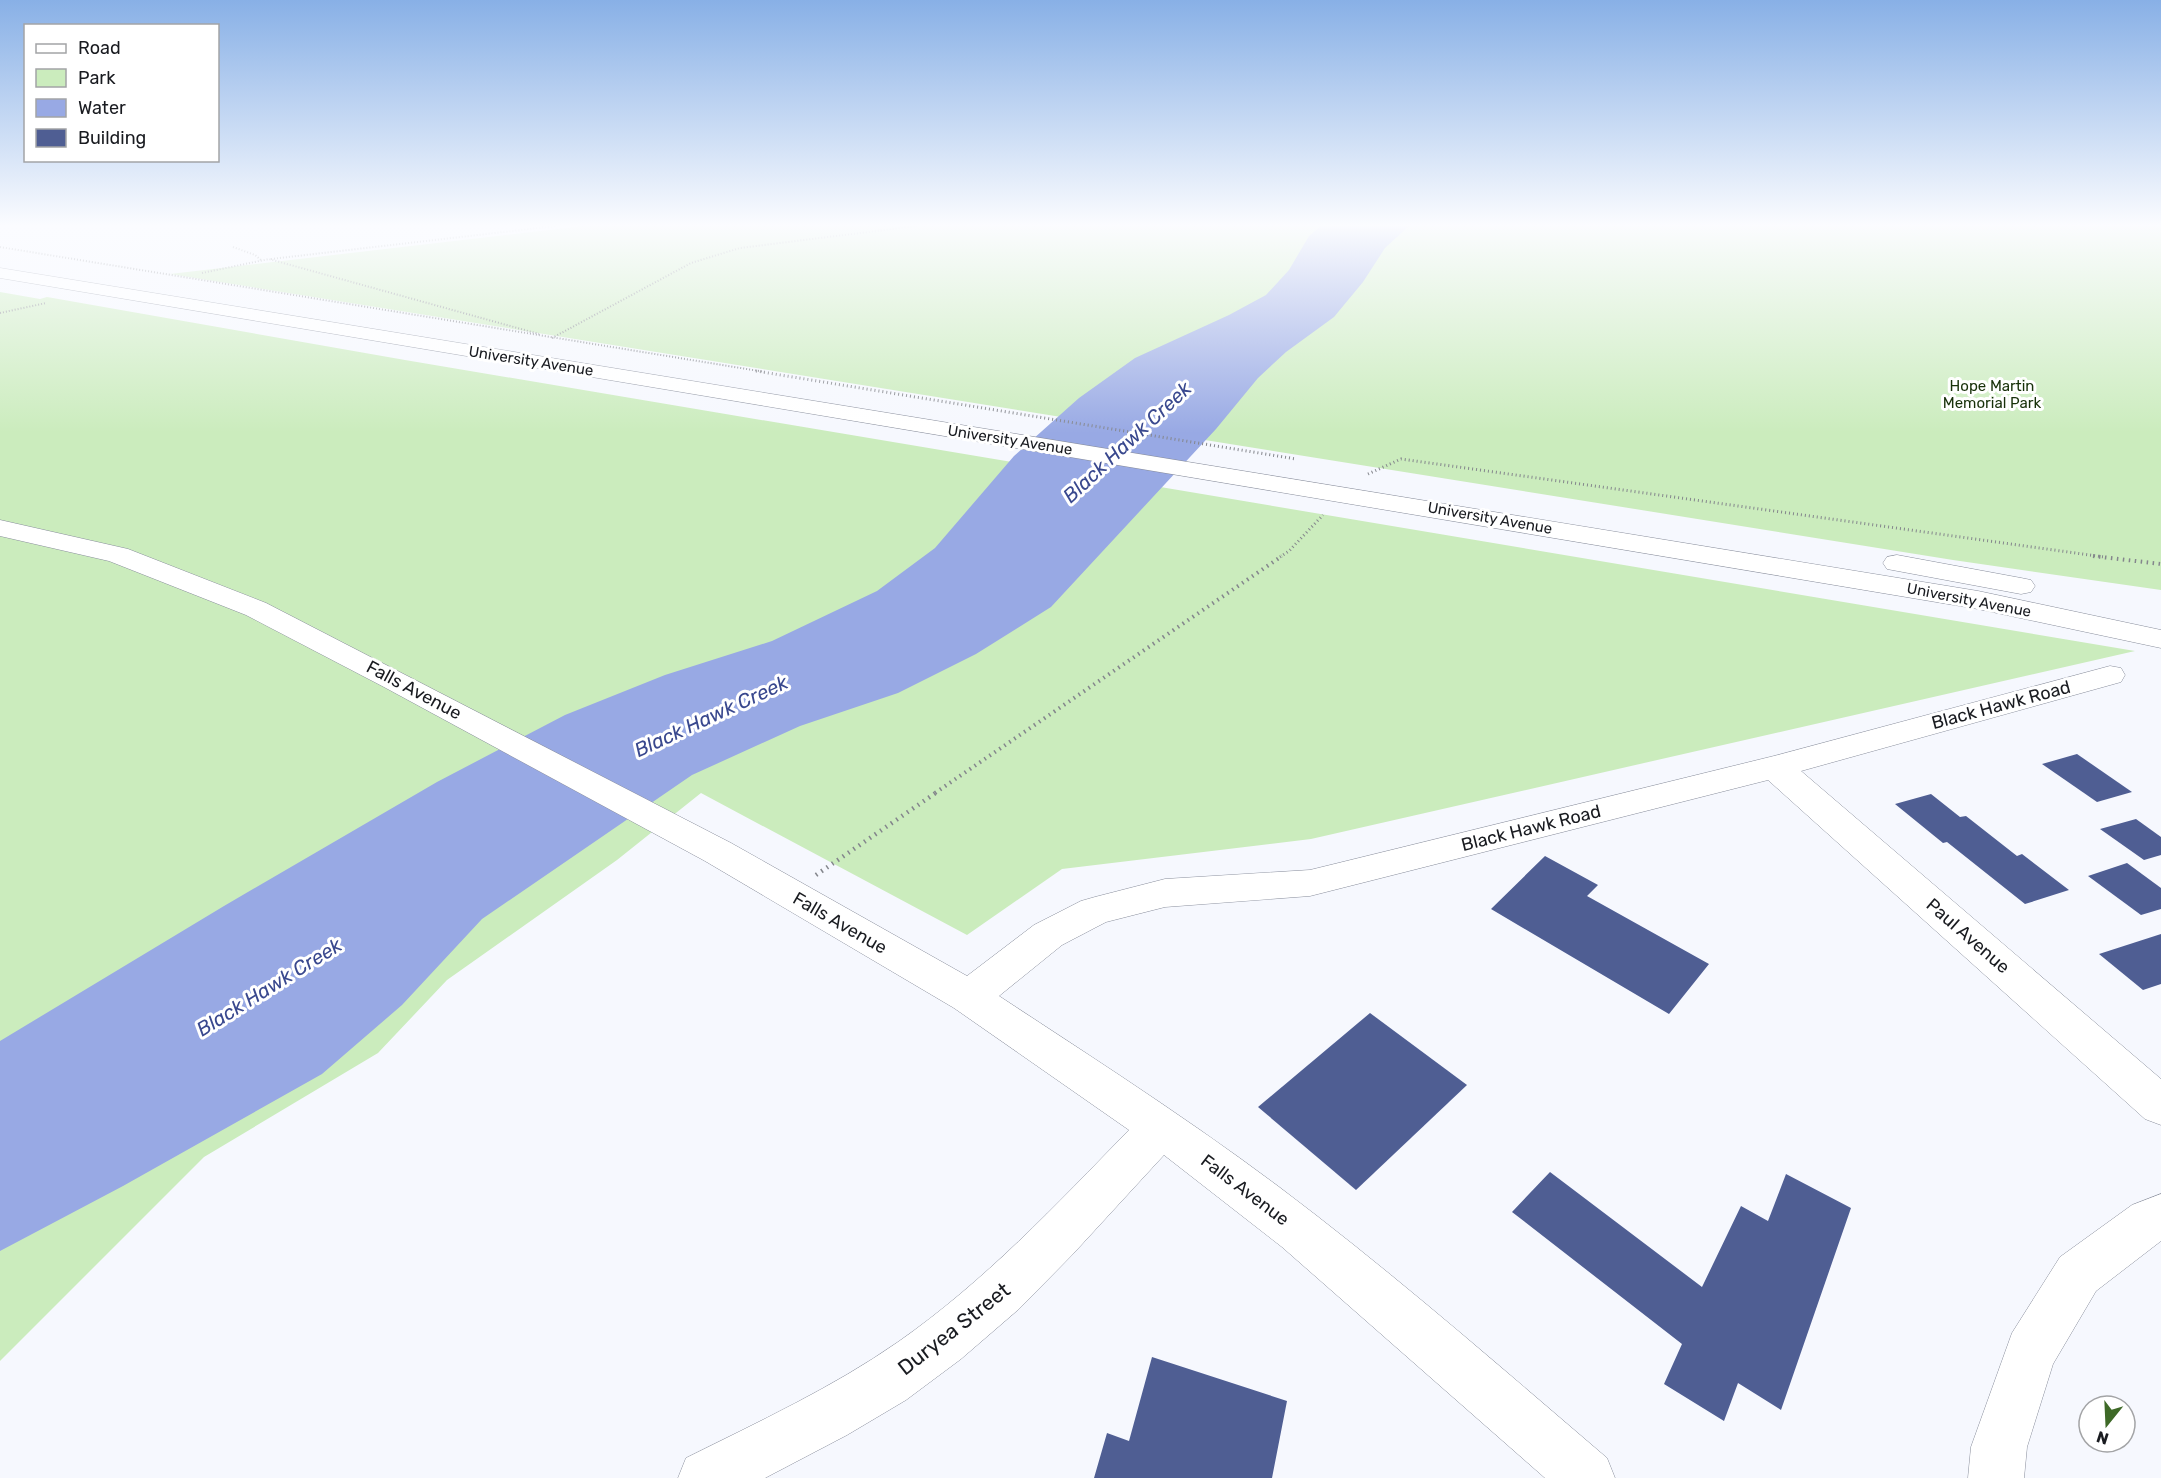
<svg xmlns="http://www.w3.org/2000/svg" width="2161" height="1478" font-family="Rubik,sans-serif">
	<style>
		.green { fill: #cbecbd }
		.water { fill: #98a9e4 }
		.building { fill: #4f5e93 }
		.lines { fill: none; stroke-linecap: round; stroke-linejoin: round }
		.minor-casing { stroke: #898e9c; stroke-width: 1 }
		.major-casing { stroke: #898e9c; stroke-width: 1 }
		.path-far3 { stroke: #84868c; stroke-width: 2; stroke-dasharray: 1 2; stroke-linecap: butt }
		.path-far2 { stroke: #84868c; stroke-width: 3; stroke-dasharray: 1 3; stroke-linecap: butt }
		.path-far1 { stroke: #84868c; stroke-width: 4; stroke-dasharray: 1.5 4.5; stroke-linecap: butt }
		.path { stroke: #84868c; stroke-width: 4.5; stroke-dasharray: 1.5 5; stroke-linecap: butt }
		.minor { fill: #fff; fill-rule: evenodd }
		.major { fill: #fff; fill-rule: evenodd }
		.labels { text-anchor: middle; stroke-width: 6; stroke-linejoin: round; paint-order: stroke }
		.far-street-label { font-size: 15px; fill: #191b20; stroke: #fff }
		.far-park-label { font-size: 15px; fill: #18310a; stroke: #fff }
		.street-label { font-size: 18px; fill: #191b20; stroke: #fff }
		.water-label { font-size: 20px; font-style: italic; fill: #39488e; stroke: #fff }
		.near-street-label { font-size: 21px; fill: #191b20; stroke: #fff }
	</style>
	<rect width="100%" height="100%" fill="#f6f8fe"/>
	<g class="green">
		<path d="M583,226H2161V590L1953,560L170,274Z"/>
		<path d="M0,292L40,299L47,297L405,360L2135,651L1311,839L1062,869L967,935L701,793L617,860L447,980L378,1053L204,1157L0,1361Z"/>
	</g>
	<path class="water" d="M1321,226H1409L1385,248L1363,282L1334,317L1286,352L1258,378L1216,429L1051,607L976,654L898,693L800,726L692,775L482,919L402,1005L322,1074L123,1186L0,1251V1041L224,906L437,782L565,715L665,675L772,641L877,591L935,548L1014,456L1079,398L1135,358L1229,315L1266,295L1289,270L1309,236Z"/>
	<g class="building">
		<path d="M2077,754L2132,792L2097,802L2042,764Z"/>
		<path d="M1931,794L1960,817L1966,816L2017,856L2022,854L2069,890L2025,904L1947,842L1943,843L1895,804Z"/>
		<path d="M2136,819L2161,837V855L2144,860L2100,829Z"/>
		<path d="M1545,856L1598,885L1587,896L1709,964L1669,1014L1491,909Z"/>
		<path d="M2127,863L2161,888V909L2141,915L2088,876Z"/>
		<path d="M2161,934V984L2143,990L2099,954Z"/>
		<path d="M1370,1013L1467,1085L1356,1190L1258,1107Z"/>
		<path d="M1550,1172L1702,1287L1741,1206L1768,1221L1786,1174L1851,1208L1781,1410L1738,1383L1724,1421L1664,1384L1682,1344L1512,1212Z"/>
		<path d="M1152,1357L1287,1401L1272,1478H1094L1107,1433L1129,1441Z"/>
	</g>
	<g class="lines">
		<defs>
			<g id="minor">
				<path d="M0,520L128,549L266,603L731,843L967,976L1034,925L1081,901L1095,897L1165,879L1310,870L1774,756L2110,666L2121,668L2125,675L2121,682L1801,771L2161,1079V1125L2145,1119L1768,780L1310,896L1165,907L1106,922L1062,945L999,996C1107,1067 1215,1136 1317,1216C1416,1293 1511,1376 1607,1458L1615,1478H1545L1282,1247L1164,1155L1073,1254L1019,1309L961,1359L906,1400L847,1435L765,1478H678L686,1458C758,1422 832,1388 898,1342C984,1282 1056,1205 1129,1130L954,1008L705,861L384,687L246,615L109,561L0,536Z"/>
				<path d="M2161,1194V1241L2096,1291L2053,1364L2027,1447L2024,1478H1968L1971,1447L2012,1333L2060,1257L2132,1205Z"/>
			</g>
			<g id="major">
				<path d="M0,268L1978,591L2161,630V648L1978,609L0,278Z"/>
				<path d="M1897,555L2021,578L2031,580L2035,586L2031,592L2021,594L1887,569L1883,563L1887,557Z"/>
			</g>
		</defs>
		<use href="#minor" class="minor-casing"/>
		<use href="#major" class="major-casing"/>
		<g class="path-far3">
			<path d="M0,247L765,372"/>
			<path d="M233,247L255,255L261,260"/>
			<path d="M271,259L555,226"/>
			<path d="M202,273L269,259L539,334"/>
			<path d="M0,313L46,303"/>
			<path d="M552,338L691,263L740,248L916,226"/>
		</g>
		<g class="path-far2">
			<path d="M756,371L1296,459"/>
			<path d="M1368,474L1401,459L2104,557"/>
			<path d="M1280,557L1289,551L1323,515"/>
		</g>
		<g class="path-far1">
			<path d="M2093,556L2161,564"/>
			<path d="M935,793L1282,556"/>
		</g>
		<path class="path" d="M816,875L937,792"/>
		<use href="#minor" class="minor"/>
		<use href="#major" class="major"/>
	</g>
	<linearGradient id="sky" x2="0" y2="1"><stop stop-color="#88b0e6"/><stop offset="0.52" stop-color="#fbfcff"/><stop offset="1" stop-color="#fbfcff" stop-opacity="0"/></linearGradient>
	<rect width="2161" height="433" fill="url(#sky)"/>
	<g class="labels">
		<g class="far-street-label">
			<text transform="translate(531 361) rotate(9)" y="5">University Avenue</text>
			<text transform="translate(1010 440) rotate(9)" y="5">University Avenue</text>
			<text transform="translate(1490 518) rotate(10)" y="5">University Avenue</text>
			<text transform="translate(1969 600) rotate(11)" y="5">University Avenue</text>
		</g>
		<g class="far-park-label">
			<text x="1992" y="391">Hope Martin<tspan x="1992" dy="17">Memorial Park</tspan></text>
		</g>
		<g class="street-label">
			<text transform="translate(414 690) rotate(28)" y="6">Falls Avenue</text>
			<text transform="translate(2001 705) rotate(-15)" y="6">Black Hawk Road</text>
			<text transform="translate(1531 828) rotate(-14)" y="6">Black Hawk Road</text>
			<text transform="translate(840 923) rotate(30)" y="6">Falls Avenue</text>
			<text transform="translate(1968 936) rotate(41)" y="6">Paul Avenue</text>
			<text transform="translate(1245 1190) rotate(37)" y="6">Falls Avenue</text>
		</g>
		<g class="water-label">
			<text transform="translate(1127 442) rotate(-43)" y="7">Black Hawk Creek</text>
			<text transform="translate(711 716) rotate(-25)" y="7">Black Hawk Creek</text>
			<text transform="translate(269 987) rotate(-32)" y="7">Black Hawk Creek</text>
		</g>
		<g class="near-street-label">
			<text transform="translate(954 1329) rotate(-38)" y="7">Duryea Street</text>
		</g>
	</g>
	<rect x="24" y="24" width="195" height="138" fill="#ffffff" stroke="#a3a4a6" stroke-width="1.5"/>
	<rect x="36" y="44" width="30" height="9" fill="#ffffff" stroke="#a3a4a6" stroke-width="1.5"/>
	<text x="78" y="54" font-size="18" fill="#191b20">Road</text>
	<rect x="36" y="69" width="30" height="18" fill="#cbecbd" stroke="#a3a4a6" stroke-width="1.5"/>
	<text x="78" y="84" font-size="18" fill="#191b20">Park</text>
	<rect x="36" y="99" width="30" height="18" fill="#98a9e4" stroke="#a3a4a6" stroke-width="1.5"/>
	<text x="78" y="114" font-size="18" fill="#191b20">Water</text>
	<rect x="36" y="129" width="30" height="18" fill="#4f5e93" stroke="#a3a4a6" stroke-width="1.5"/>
	<text x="78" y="144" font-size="18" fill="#191b20">Building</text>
	<g transform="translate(2107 1424) rotate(198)"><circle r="28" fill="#ffffff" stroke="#a3a4a6" stroke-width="1.5"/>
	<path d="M0-4.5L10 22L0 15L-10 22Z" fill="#3e6927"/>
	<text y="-9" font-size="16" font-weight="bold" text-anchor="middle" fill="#191b20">N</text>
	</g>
</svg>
